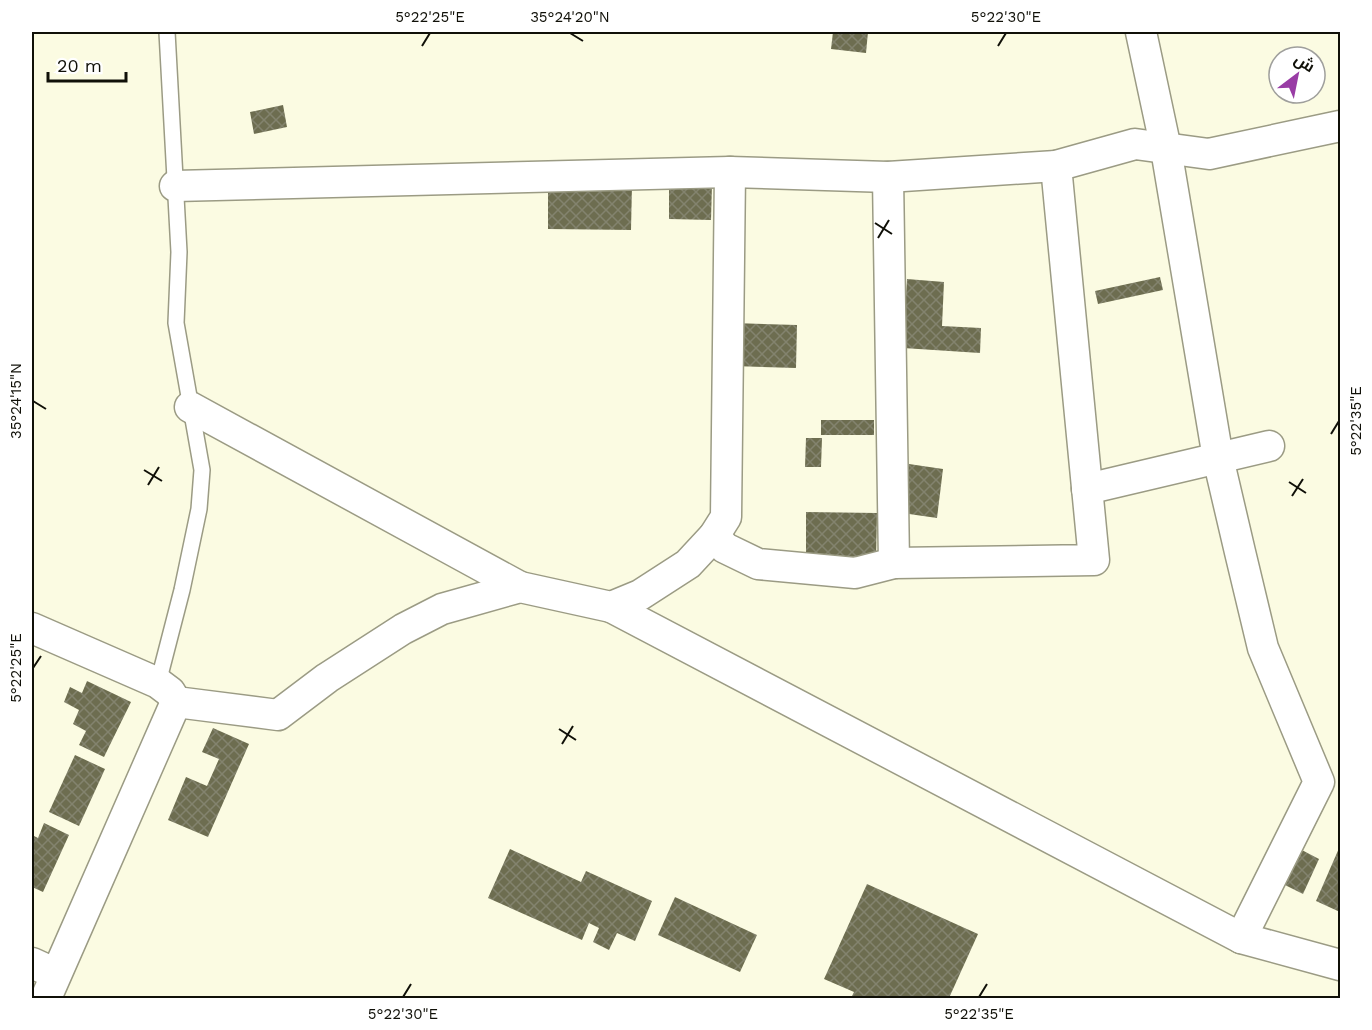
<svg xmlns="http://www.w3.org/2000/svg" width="1372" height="1030" font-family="'Work Sans',Cairo,sans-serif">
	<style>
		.building { fill: url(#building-cross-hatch) }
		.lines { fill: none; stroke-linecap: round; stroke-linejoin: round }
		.lane-casing { stroke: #9b9b84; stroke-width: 18 }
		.street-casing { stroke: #9b9b84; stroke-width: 33 }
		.lane { stroke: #fff; stroke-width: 15 }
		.street { stroke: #fff; stroke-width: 30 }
		.ticks { fill: none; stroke: #101008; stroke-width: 2 }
		.neatline { fill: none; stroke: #101008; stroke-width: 2 }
		.ticks-label { font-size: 15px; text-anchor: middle; fill: #101008 }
	</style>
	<defs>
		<pattern id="building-cross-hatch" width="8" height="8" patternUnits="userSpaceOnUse" patternTransform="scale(1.5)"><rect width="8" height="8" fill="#6d6d50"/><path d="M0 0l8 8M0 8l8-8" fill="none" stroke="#83836e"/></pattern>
	</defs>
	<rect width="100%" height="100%" fill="#fbfbe2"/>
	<g class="building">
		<path d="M833,32H868L866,53L831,49Z"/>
		<path d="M283,105L287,127L254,134L250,112Z"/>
		<path d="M669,183L712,184L711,220L669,219Z"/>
		<path d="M548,184L632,185L631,230L548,229Z"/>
		<path d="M1160,277L1163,290L1098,304L1095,291Z"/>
		<path d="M907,279L944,282L942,326L981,328L980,353L903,348Z"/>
		<path d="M733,323L797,325L796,368L732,366Z"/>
		<rect x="821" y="420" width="53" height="15"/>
		<path d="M806,438H822L821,467H805Z"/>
		<path d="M909,464L943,469L937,518L902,513Z"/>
		<path d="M806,512L877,513L876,559L806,558Z"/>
		<path d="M87,681L131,702L104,757L79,745L86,731L73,724L79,710L64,702L70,687L82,693Z"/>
		<path d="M213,728L249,744L208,837L168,820L186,777L207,786L219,759L202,752Z"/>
		<path d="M75,755L105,769L79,826L49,812Z"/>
		<path d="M44,823L69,835L43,892L32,887V835L38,838Z"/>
		<path d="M1340,846V912L1316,901Z"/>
		<path d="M1298,848L1319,859L1303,894L1281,883Z"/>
		<path d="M510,849L581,882L586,871L652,901L635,941L617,933L609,950L593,942L599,928L589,923L582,940L488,898Z"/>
		<path d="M867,884L978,934L949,998H851L854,992L824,979Z"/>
		<path d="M675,897L757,935L740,972L658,935Z"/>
	</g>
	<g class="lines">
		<defs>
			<path id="lane" d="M158,683L182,590L199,509L202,470L176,323L179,252L167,32"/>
			<g id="street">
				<path d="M1141,32L1166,149L1218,458L1240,552L1263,648L1319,782L1241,938"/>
				<path d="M888,177L894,563"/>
				<path d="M175,186L730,172L888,177L1056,166L1135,144L1209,154L1340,126"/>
				<path d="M190,407L520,587"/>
				<path d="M1087,489L1269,446"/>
				<path d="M714,536L725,548L758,564L855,573L894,563L1094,560L1056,166"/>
				<path d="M611,607L1241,938L1340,965"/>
				<path d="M32,628L158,683L170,692L176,702L46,998"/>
				<path d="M176,702L278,715L327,678L403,629L442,609L520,587L611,607L640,595L688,564L714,536L726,517L730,172"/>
				<path d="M32,963L56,974"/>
			</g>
		</defs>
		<use href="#lane" class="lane-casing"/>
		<use href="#street" class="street-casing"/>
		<use href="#lane" class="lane"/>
		<use href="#street" class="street"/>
	</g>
	<path class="ticks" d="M570,33L583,41M422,46L430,33M998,46L1006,33M875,223L892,234M878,238L889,220M33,401L46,409M1331,434L1339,421M144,470L162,481M1289,482L1306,493M148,485L159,467M1292,496L1303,479M33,668L41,656M559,729L576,740M562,744L573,726M403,997L411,984M979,997L987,984"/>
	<rect width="1372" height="1030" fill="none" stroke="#ffffff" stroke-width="66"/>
	<g transform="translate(1297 75) rotate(32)"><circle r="28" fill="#ffffff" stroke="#9f9f9c" stroke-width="1.5"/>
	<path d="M0-4.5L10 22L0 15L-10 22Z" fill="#993ca5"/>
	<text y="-9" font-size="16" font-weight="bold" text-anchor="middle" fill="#101008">ش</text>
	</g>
	<path d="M48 72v9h78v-9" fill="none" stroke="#101008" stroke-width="3"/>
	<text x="57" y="72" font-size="18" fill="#101008" stroke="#ffffff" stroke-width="4.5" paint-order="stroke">20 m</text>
	<rect x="33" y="33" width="1306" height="964" class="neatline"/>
	<g class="ticks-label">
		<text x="430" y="22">5°22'25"E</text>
		<text x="570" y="22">35°24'20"N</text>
		<text x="1006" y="22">5°22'30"E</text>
		<text transform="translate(16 401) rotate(-90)" y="5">35°24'15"N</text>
		<text transform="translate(1356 421) rotate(-90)" y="5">5°22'35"E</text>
		<text transform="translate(16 668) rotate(-90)" y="5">5°22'25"E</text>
		<text x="403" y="1019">5°22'30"E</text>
		<text x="979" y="1019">5°22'35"E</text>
	</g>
</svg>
